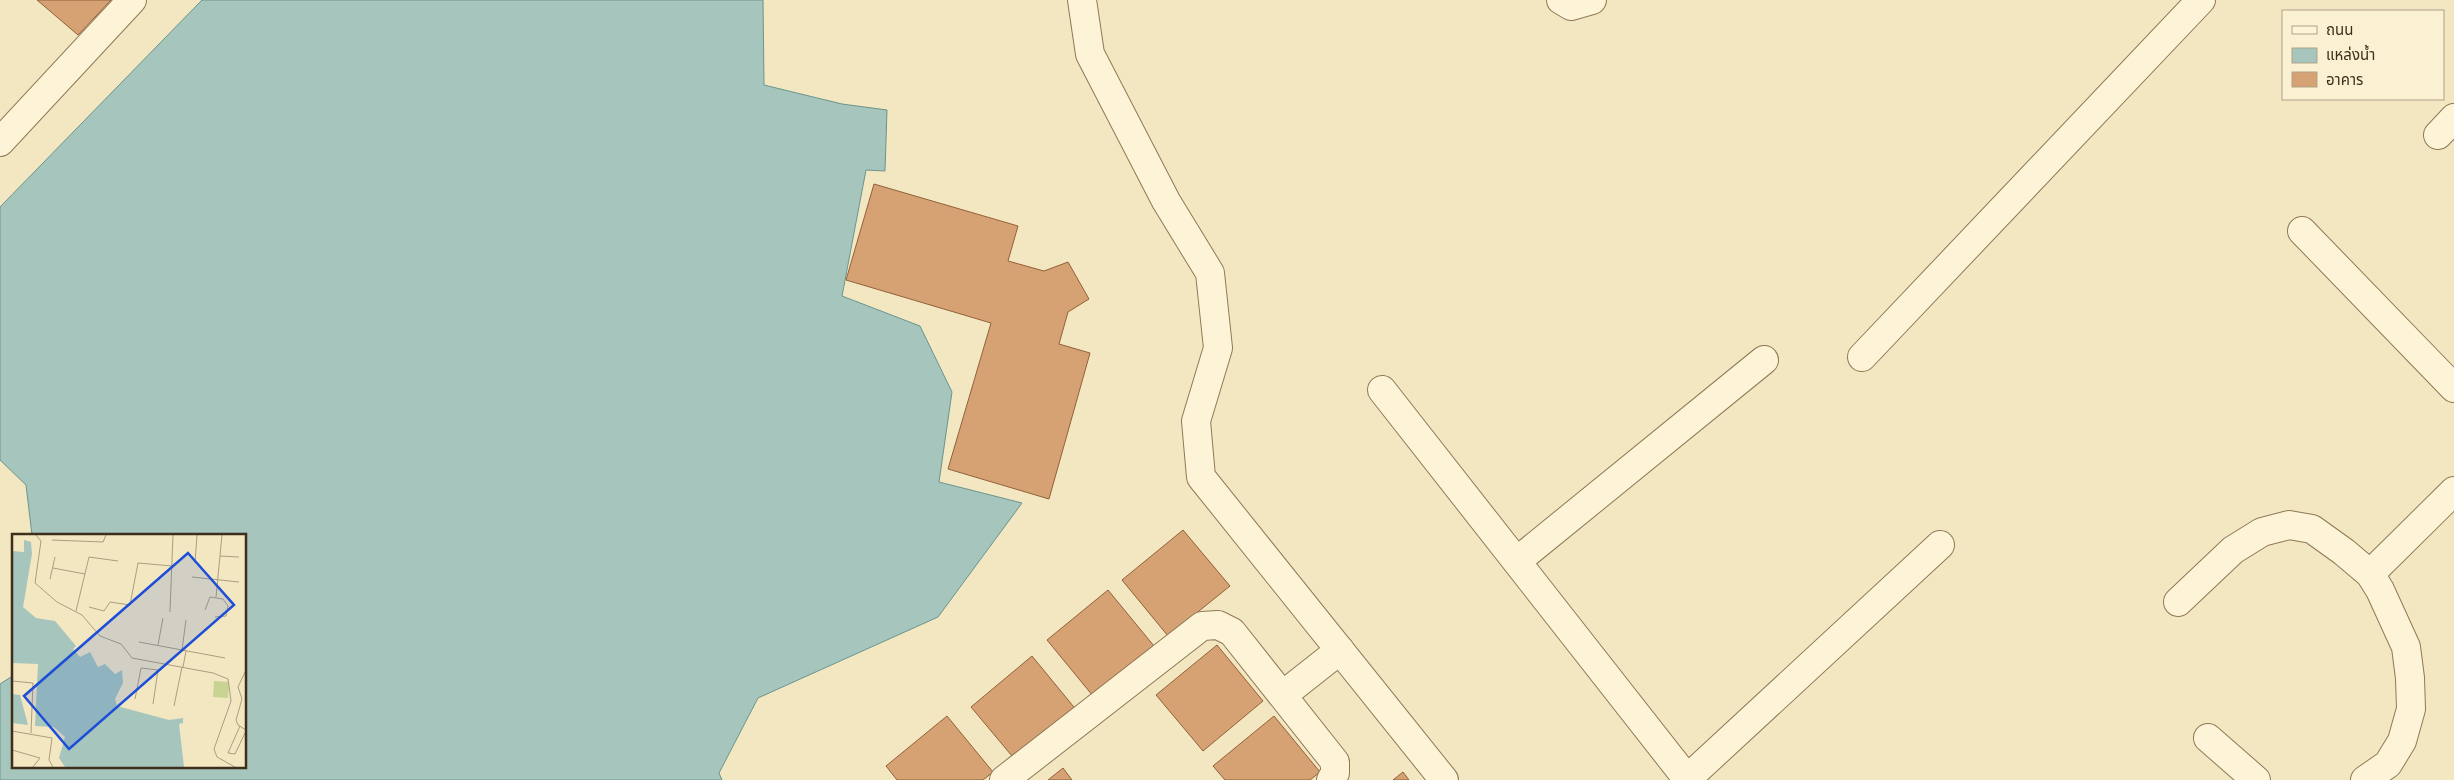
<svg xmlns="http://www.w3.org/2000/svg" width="2454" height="780" font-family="'Crimson Pro','Noto Sans Thai',serif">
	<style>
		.water { fill: #a5c5bd; stroke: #6a958d }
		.building { fill: #d6a173; stroke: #926139 }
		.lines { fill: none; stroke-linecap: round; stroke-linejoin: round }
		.minor-casing { stroke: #907856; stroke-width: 30 }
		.minor { stroke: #fdf3d6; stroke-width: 28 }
		.inset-road { fill: none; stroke: #ab9d80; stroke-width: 1 }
		.view { fill: #1d4ed8; fill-opacity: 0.15; stroke: #1d4ed8; stroke-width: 2.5 }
		.inset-edge { fill: none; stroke: #3e2e1c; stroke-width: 2.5 }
	</style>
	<rect width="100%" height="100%" fill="#f3e7c2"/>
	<path class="water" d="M202,0H763L764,85L842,104L887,110L885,171L866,170L842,296L920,326L952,392L939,482L1022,503L938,617L758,698L719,773L722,780H0V684L14,675V766H245V535H32L26,485L0,460V207Z"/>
	<g class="building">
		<path d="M37,0H111L78,35Z"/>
		<path d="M874,184L1018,226L1008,261L1044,271L1068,262L1089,299L1068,312L1059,344L1090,353L1049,499L948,469L991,323L846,280Z"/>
		<path d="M1183,530L1230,586L1168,636L1122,580Z"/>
		<path d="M1108,590L1154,646L1093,696L1047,640Z"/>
		<path d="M1217,645L1263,701L1203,751L1156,695Z"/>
		<path d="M1032,656L1078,712L1017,762L971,707Z"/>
		<path d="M947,716L993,772L983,780H897L886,766Z"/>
		<path d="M1274,716L1320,772L1310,780H1225L1213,766Z"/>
		<path d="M1063,768L1072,780H1048Z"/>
		<path d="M1403,772L1409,780H1393Z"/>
	</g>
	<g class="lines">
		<defs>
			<g id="minor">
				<path d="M1082,0L1090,54L1166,201L1210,273L1218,348L1196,421L1201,477L1444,780"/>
				<path d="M1561,0L1571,6L1592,0"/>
				<path d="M2438,135L2454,118"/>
				<path d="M0,142L132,0"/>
				<path d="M2302,231L2454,388"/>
				<path d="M1862,357L2201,0"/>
				<path d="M1382,390L1688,780"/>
				<path d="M1517,561L1764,360"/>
				<path d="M2370,574L2454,491"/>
				<path d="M2178,602L2233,550L2262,532L2289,525L2312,529L2344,552L2370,574L2380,590L2406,647L2410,678L2411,709L2402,741L2388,764L2365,780"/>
				<path d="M1283,695L1340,650"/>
				<path d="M2208,738L2256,780"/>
				<path d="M1687,779L1940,545"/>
				<path d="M1004,780L1202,626L1218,625L1232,632L1335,762V773L1331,780"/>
			</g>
		</defs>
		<use href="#minor" class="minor-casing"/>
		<use href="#minor" class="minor"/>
	</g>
	<g transform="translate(12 534)">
		<rect width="234" height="234" fill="#f3e7c2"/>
		<path d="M202,147L217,148L216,164L201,163Z" fill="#c8d394"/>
		<path d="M12,6L19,8L20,20L11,73L24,84L43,87L64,112L61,115L68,123L78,118L86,133L93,130L103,140L110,136L111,149L103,165L105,172L157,186L171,184V189L167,190L172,233H53L47,224L53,203L42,193L23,192L26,130L0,129V17L12,18ZM0,160L8,161L16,191L0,189Z" fill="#a5c5bd"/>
		<path class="inset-road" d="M24,1L29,7L23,49L45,68L70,81L88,102L109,110L120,124L201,139L216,145L219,167L202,215L205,223L223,233M40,6L91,8L94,1M208,22L227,23M183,29L185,1M41,34L73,40M180,43L227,48M38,45L43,23M204,63L210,1M77,73L92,77L98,68L118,71L126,29L160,32M193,76L198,63L211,65L216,72L214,82L203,83M64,77L77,23L106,27M158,78L161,1M127,108L213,124M146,111L151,84M170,116L174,86M171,133L174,117M234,136L226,153L230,165L224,186L226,191L234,196M0,147L21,149L19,199M123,165L129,134L146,136L141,170M162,172L170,133M228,192L216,219L223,220L234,197M0,197L40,204L37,226L41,233M0,216L28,224L21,233"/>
		<path class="view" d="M176,19L222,71L57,215L12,162Z"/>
		<rect width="234" height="234" class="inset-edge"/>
	</g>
	<rect x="2282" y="10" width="162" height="90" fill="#faf0d2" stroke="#afa289"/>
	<rect x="2292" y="26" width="25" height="8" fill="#fdf3d6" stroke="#afa289"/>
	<text x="2326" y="35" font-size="15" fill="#3e2e1c">ถนน</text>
	<rect x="2292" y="48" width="25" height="15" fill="#a5c5bd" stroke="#afa289"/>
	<text x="2326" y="60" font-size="15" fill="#3e2e1c">แหล่งน้ำ</text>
	<rect x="2292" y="72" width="25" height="15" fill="#d6a173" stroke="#afa289"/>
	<text x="2326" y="85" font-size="15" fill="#3e2e1c">อาคาร</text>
</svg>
